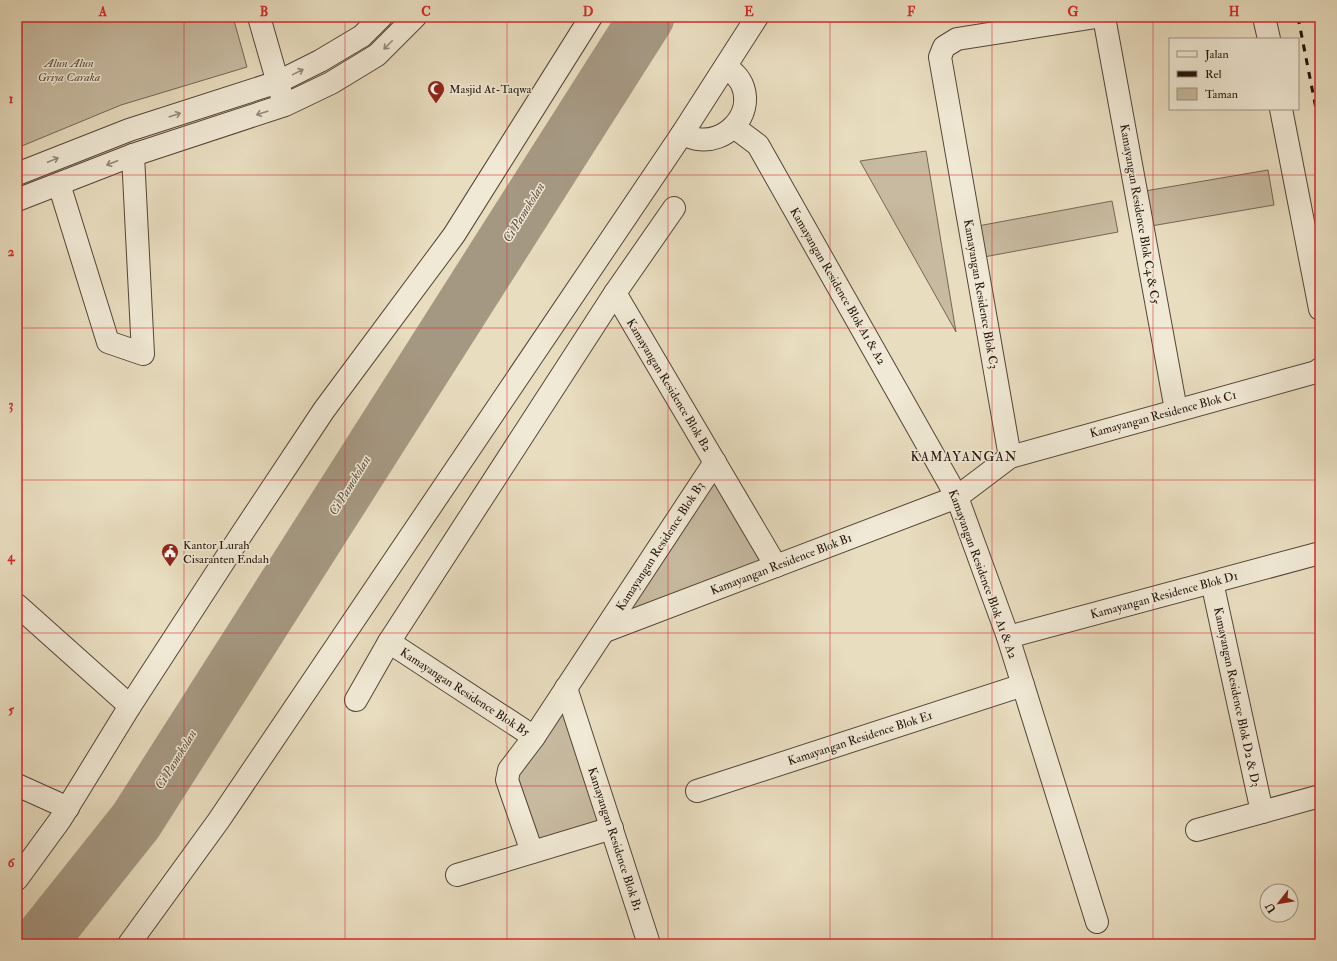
<svg xmlns="http://www.w3.org/2000/svg" width="1337" height="961" font-family="'IM FELL Double Pica',serif">
	<style>
		.green { fill: #c7baa0; stroke: #756656 }
		.lines { fill: none; stroke-linecap: round; stroke-linejoin: round }
		.river { stroke: #a59882; stroke-width: 55 }
		.minor-casing { stroke: #544538; stroke-width: 24 }
		.minor { stroke: #f0e9d5; stroke-width: 22 }
		.rail { stroke: #23120b; stroke-width: 3; stroke-dasharray: 7 7; stroke-linecap: butt }
		.oneway { stroke: #94887a }
		.grid { fill: none; stroke: #d62828; stroke-width: 1; stroke-opacity: 0.55 }
		.labels { text-anchor: middle; stroke-width: 3; stroke-linejoin: round; paint-order: stroke }
		.park-label { font-size: 12px; font-style: italic; fill: #5c4d3f; stroke: #f0e9d5 }
		.poi-label { font-size: 12px; fill: #23120b; stroke: #f0e9d5; text-anchor: start }
		.street-label { font-size: 12px; fill: #23120b; stroke: #f0e9d5 }
		.water-label { font-size: 13px; font-style: italic; fill: #5e4e41; stroke: #f0e9d5 }
		.neighbourhood-label { font-size: 13px; letter-spacing: 1px; fill: #23120b; stroke: #f0e9d5 }
		.neatline { fill: none; stroke: #d62828; stroke-width: 1.5 }
		.grid-label { font-size: 13px; text-anchor: middle; font-weight: bold; fill: #d62828 }
	</style>
	<rect width="100%" height="100%" fill="#e8ddbf"/>
	<filter id="stains"><feTurbulence type="fractalNoise" baseFrequency=".005" numOctaves="4"/><feColorMatrix values="0 0 0 0 .2 0 0 0 0 .09 0 0 0 0 .02 0 0 0 .5 -.17"/></filter>
	<radialGradient id="worn" r=".72"><stop offset=".6" stop-color="#630" stop-opacity="0"/><stop offset="1" stop-color="#630" stop-opacity=".3"/></radialGradient>
	<g class="green">
		<path d="M17,17H233L247,67L121,105L17,148Z"/>
		<path d="M926,151L956,332L860,161Z"/>
		<path d="M1268,170L1274,205L1151,226L1145,191Z"/>
		<path d="M1112,201L1118,232L984,257L978,226Z"/>
		<path d="M714,469L770,563L615,623Z"/>
		<path d="M565,697L607,825L535,848L512,781Z"/>
	</g>
	<g class="lines">
		<path class="river" d="M38,944L136,821L647,17"/>
		<defs>
			<g id="minor">
				<path d="M259,17L282,97"/>
				<path d="M1104,17L1176,410"/>
				<path d="M1264,17L1269,39"/>
				<path d="M1281,109L1320,309"/>
				<path d="M734,127L758,145L957,497L1008,637L1097,922"/>
				<path d="M682,134C687,136 692,138 697,139C725,144 753,116 743,87C740,78 733,72 726,66"/>
				<path d="M17,174L129,130L278,82L320,61L362,36L381,17"/>
				<path d="M59,184L108,342L143,354L133,155"/>
				<path d="M17,200L133,155L285,105L331,83L377,55L415,17"/>
				<path d="M674,208L615,293L776,566"/>
				<path d="M1010,457L940,57L944,47L957,39L1096,17"/>
				<path d="M1212,582L1262,812"/>
				<path d="M17,605L130,706"/>
				<path d="M605,631L957,497L1010,457L1316,372L1320,369"/>
				<path d="M1008,637L1320,553"/>
				<path d="M389,642L534,737L509,770L507,780L532,852"/>
				<path d="M566,688L649,944"/>
				<path d="M356,700L389,642L615,293"/>
				<path d="M534,737L715,462"/>
				<path d="M17,785L68,808"/>
				<path d="M697,791L1023,685"/>
				<path d="M1197,830L1320,796"/>
				<path d="M457,875L612,828"/>
				<path d="M17,879L60,820L130,706L241,535L324,410L454,235L591,17"/>
				<path d="M129,944L219,820L682,134L757,17"/>
			</g>
		</defs>
		<use href="#minor" class="minor-casing"/>
		<use href="#minor" class="minor"/>
		<path class="rail" d="M1298,17L1320,129"/>
	</g>
	<defs><path id="oneway-shaft" d="M-6 0H5M1.5-3L5.5 0L1.5 3" fill="none" stroke-width="1.6" stroke-linecap="round" stroke-linejoin="round"/></defs>
	<g class="oneway">
		<use href="#oneway-shaft" transform="translate(388 45) rotate(135)"/>
		<use href="#oneway-shaft" transform="translate(298 72) rotate(-26)"/>
		<use href="#oneway-shaft" transform="translate(262 113) rotate(162)"/>
		<use href="#oneway-shaft" transform="translate(175 115) rotate(-18)"/>
		<use href="#oneway-shaft" transform="translate(53 160) rotate(-22)"/>
		<use href="#oneway-shaft" transform="translate(112 163) rotate(159)"/>
	</g>
	<path class="grid" d="M184,17V944M345,17V944M507,17V944M668,17V944M830,17V944M992,17V944M1153,17V944M17,175H1320M17,328H1320M17,480H1320M17,633H1320M17,786H1320"/>
	<defs>
		<symbol id="mosque-pin" viewBox="-11 -11 22 30"><path d="M0 17L-7.5 6A9.5 9.5 0 1 1 7.5 6Z" fill="#8f2418" stroke="#f0e9d5"/><path d="M3.5-4.9A6 6 0 1 0 3.5 4.9A5 5 0 1 1 3.5-4.9Z" fill="#fff"/></symbol>
		<symbol id="civic-pin" viewBox="-11 -11 22 30"><path d="M0 17L-7.5 6A9.5 9.5 0 1 1 7.5 6Z" fill="#8f2418" stroke="#f0e9d5"/><path d="M-.6-6.5H3V-4.5H.6V-3L4-1V1h2V6H-6V1h2V-1L-.6-3ZM-1.2 2.5V6h2.4V2.5Z" fill="#fff"/></symbol>
	</defs>
	<g fill-rule="evenodd">
		<use href="#mosque-pin" x="426" y="79" width="20" height="27"/>
		<use href="#civic-pin" x="160" y="542" width="20" height="27"/>
	</g>
	<g class="labels">
		<g class="park-label">
			<text x="69" y="67">Alun Alun<tspan x="69" dy="14">Griya Caraka</tspan></text>
		</g>
		<g class="poi-label">
			<text x="449" y="93">Masjid At-Taqwa</text>
			<text x="183" y="549">Kantor Lurah<tspan x="183" dy="14">Cisaranten Endah</tspan></text>
		</g>
		<g class="street-label">
			<text transform="translate(1140 214) rotate(80)" y="4">Kamayangan Residence Blok C4 &amp; C5</text>
			<text transform="translate(838 286) rotate(60)" y="4">Kamayangan Residence Blok A1 &amp; A2</text>
			<text transform="translate(981 294) rotate(80)" y="4">Kamayangan Residence Blok C3</text>
			<text transform="translate(669 385) rotate(59)" y="4">Kamayangan Residence Blok B2</text>
			<text transform="translate(1163 414) rotate(-15)" y="4">Kamayangan Residence Blok C1</text>
			<text transform="translate(660 546) rotate(-57)" y="4">Kamayangan Residence Blok B3</text>
			<text transform="translate(781 564) rotate(-21)" y="4">Kamayangan Residence Blok B1</text>
			<text transform="translate(983 574) rotate(70)" y="4">Kamayangan Residence Blok A1 &amp; A2</text>
			<text transform="translate(1164 595) rotate(-15)" y="4">Kamayangan Residence Blok D1</text>
			<text transform="translate(465 692) rotate(33)" y="4">Kamayangan Residence Blok B5</text>
			<text transform="translate(1237 697) rotate(78)" y="4">Kamayangan Residence Blok D2 &amp; D3</text>
			<text transform="translate(860 738) rotate(-18)" y="4">Kamayangan Residence Blok E1</text>
			<text transform="translate(615 839) rotate(72)" y="4">Kamayangan Residence Blok B1</text>
		</g>
		<g class="water-label">
			<text transform="translate(523 212) rotate(-58)" y="5">Ci Pamokolan</text>
			<text transform="translate(349 485) rotate(-58)" y="5">Ci Pamokolan</text>
			<text transform="translate(175 759) rotate(-58)" y="5">Ci Pamokolan</text>
		</g>
		<g class="neighbourhood-label">
			<text x="964" y="461">KAMAYANGAN</text>
		</g>
	</g>
	<rect width="1337" height="961" fill="none" stroke="#e8ddbf" stroke-width="44"/>
	<rect x="1169" y="38" width="130" height="72" fill="#f0e9d5" stroke="#9e9384"/>
	<rect x="1177" y="51" width="20" height="6" fill="#f0e9d5" stroke="#9e9384"/>
	<text x="1205" y="58" font-size="12" fill="#23120b">Jalan</text>
	<rect x="1177" y="71" width="20" height="6" fill="#23120b" stroke="#9e9384"/>
	<text x="1205" y="78" font-size="12" fill="#23120b">Rel</text>
	<rect x="1177" y="88" width="20" height="12" fill="#c7baa0" stroke="#9e9384"/>
	<text x="1205" y="98" font-size="12" fill="#23120b">Taman</text>
	<g transform="translate(1279 903) rotate(239)"><circle r="19" fill="#f0e9d5" stroke="#9e9384"/>
	<path d="M0-3L7 15L0 10L-7 15Z" fill="#8f2418"/>
	<text y="-6" font-size="11" font-weight="bold" text-anchor="middle" fill="#23120b">U</text>
	</g>
	<rect x="22" y="22" width="1293" height="917" class="neatline"/>
	<g class="grid-label">
		<text x="103" y="16">A</text>
		<text x="264" y="16">B</text>
		<text x="426" y="16">C</text>
		<text x="588" y="16">D</text>
		<text x="749" y="16">E</text>
		<text x="911" y="16">F</text>
		<text x="1073" y="16">G</text>
		<text x="1234" y="16">H</text>
		<text x="11" y="103">1</text>
		<text x="11" y="256">2</text>
		<text x="11" y="409">3</text>
		<text x="11" y="561">4</text>
		<text x="11" y="714">5</text>
		<text x="11" y="867">6</text>
	</g>
	<rect width="100%" height="100%" filter="url(#stains)"/>
	<rect width="100%" height="100%" fill="url(#worn)"/>
</svg>
